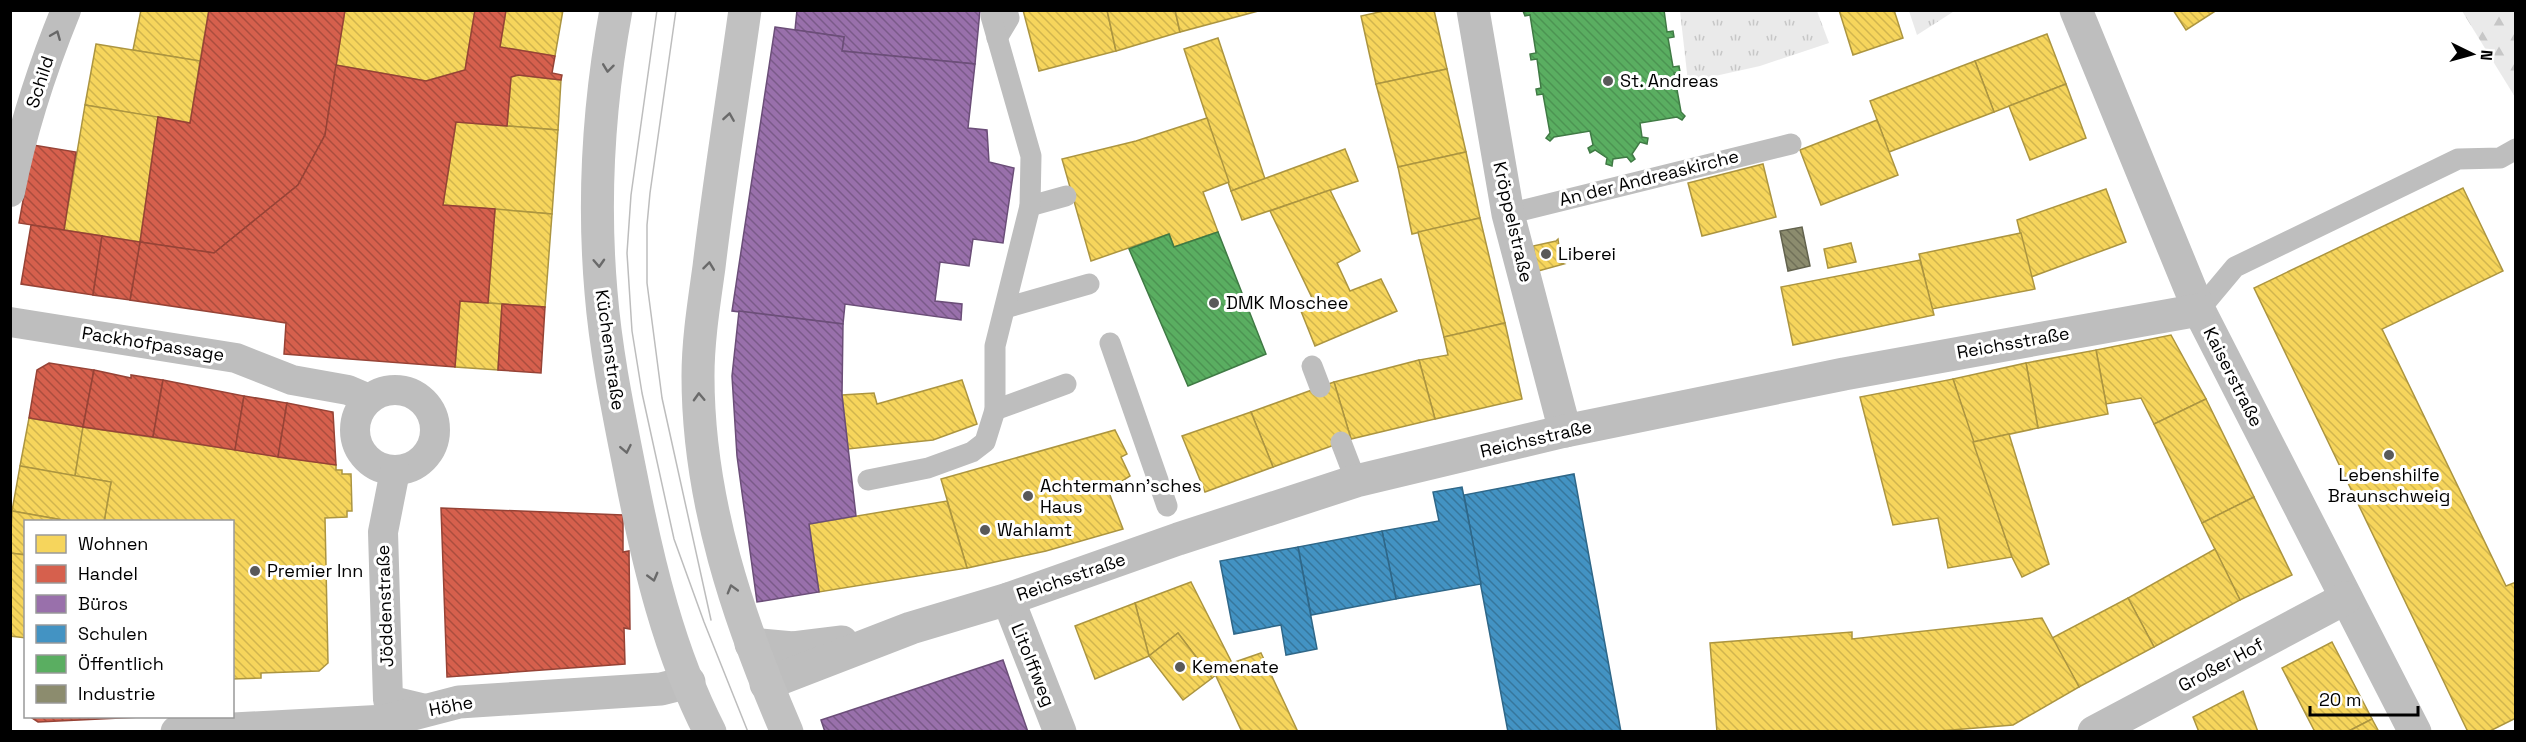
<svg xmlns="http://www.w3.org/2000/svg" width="2526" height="742" font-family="'Space Grotesk',sans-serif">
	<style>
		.grass { fill: url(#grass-tufts) }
		.forest { fill: url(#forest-firs) }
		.homes { fill: url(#homes-back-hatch); stroke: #ac9540; stroke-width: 1.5 }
		.shops { fill: url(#shops-back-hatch); stroke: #964336; stroke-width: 1.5 }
		.offices { fill: url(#offices-back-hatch); stroke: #6b4e78; stroke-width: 1.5 }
		.schools { fill: url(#schools-back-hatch); stroke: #2f6788; stroke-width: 1.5 }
		.public { fill: url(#public-back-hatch); stroke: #3f7a44; stroke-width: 1.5 }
		.industry { fill: url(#industry-back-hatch); stroke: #62624d; stroke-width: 1.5 }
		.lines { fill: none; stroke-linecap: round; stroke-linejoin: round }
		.service { stroke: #bebebe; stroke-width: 21 }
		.pedestrian { stroke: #bebebe; stroke-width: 30 }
		.minor { stroke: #bebebe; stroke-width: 33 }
		.secondary { stroke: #c1c1c1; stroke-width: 33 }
		.tram { stroke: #bdbdbd; stroke-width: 1.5 }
		.oneway { stroke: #686868 }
		.oneway2 { stroke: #6a6a6a }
		.poi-dot { fill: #595959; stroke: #fff; stroke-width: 2 }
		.labels { text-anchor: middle; stroke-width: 6; stroke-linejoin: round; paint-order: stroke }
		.poi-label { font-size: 18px; fill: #000; stroke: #fff; text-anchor: start }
		.street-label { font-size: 18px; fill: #000; stroke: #fff }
	</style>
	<defs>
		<pattern id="grass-tufts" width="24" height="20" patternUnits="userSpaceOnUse" patternTransform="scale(1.5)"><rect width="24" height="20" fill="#eaeaea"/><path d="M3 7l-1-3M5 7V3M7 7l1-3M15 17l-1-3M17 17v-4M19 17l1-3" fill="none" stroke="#c7c7c7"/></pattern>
		<pattern id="forest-firs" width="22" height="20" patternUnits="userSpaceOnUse" patternTransform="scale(1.5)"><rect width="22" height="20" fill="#eaeaea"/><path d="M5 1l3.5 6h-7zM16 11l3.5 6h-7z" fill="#c7c7c7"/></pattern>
		<pattern id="homes-back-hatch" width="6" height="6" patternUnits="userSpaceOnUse" patternTransform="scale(1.5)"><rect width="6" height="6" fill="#f6d55c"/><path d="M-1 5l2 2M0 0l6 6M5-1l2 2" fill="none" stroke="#d1b54e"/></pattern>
		<pattern id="shops-back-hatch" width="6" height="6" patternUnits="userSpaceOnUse" patternTransform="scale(1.5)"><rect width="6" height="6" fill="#d6604d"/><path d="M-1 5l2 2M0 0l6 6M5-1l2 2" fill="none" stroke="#ab4d3e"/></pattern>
		<pattern id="offices-back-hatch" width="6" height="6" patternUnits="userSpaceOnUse" patternTransform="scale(1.5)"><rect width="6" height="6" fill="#9970ab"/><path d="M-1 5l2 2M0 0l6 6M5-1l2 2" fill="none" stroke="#7a5a89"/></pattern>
		<pattern id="schools-back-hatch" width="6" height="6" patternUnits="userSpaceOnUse" patternTransform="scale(1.5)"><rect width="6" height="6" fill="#4393c3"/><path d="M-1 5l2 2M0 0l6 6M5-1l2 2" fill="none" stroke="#36769c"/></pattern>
		<pattern id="public-back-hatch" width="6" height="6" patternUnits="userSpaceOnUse" patternTransform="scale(1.5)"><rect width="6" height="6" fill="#5aae61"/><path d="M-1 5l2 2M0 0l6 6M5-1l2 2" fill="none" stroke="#4c9452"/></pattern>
		<pattern id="industry-back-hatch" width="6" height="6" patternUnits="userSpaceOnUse" patternTransform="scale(1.5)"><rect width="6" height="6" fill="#8c8c6e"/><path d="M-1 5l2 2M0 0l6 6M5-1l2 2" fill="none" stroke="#707058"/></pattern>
	</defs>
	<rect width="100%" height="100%" fill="#fff"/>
	<g class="grass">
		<path d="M1956,10L1917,35L1909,11V10Z"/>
		<path d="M1680,11H1817L1829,43L1760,66L1688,82Z"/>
	</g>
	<path class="forest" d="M2462,11H2515V97Z"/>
	<g class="homes">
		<path d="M141,10H209L200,61L133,50Z"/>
		<path d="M345,10H475L465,70L426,81L336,65Z"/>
		<path d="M506,10H563L555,56L500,47Z"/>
		<path d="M1023,10H1107L1116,51L1039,71Z"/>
		<path d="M1107,10H1175L1180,32L1116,51Z"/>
		<path d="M1175,10H1262L1180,32Z"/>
		<path d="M1388,10H1434L1447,69L1376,84L1361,16Z"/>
		<path d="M1839,10H1894L1903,38L1853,55Z"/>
		<path d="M2173,10H2217L2186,30Z"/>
		<path d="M2047,34L2066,84L1994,112L1975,61Z"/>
		<path d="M1218,38L1265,179L1231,191L1184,49Z"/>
		<path d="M96,44L200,61L190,123L85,105Z"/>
		<path d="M1975,61L1994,112L1889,152L1870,101Z"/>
		<path d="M1447,69L1466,152L1398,167L1376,84Z"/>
		<path d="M518,75L561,80L558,130L507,126L511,77Z"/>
		<path d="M2066,84L2086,138L2030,160L2009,106Z"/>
		<path d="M85,105L158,117L140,242L64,230Z"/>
		<path d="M1207,118L1229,182L1203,192L1218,232L1174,247L1169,234L1091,261L1062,159L1136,141Z"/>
		<path d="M1877,120L1898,175L1821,205L1800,150Z"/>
		<path d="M456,122L558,130L552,214L443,205Z"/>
		<path d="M1345,149L1358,181L1242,220L1231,191Z"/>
		<path d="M1466,152L1480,218L1412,234L1398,167Z"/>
		<path d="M1763,164L1776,217L1702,236L1688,183Z"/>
		<path d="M2463,188L2503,271L2382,329L2506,586L2516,582V718L2488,732H2468L2254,288Z"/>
		<path d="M2106,189L2126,242L2031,277L2017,220Z"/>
		<path d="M1330,190L1360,251L1337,263L1350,291L1381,279L1397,311L1315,346L1301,311L1315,304L1270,211Z"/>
		<path d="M495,209L552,214L545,307L488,303Z"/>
		<path d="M1480,218L1505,323L1444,337L1418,232Z"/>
		<path d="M2021,233L2035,289L1932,309L1919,254Z"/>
		<path d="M1558,239L1561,263L1564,264L1538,271L1533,246L1556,241Z"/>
		<path d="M1851,243L1856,262L1828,268L1824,249Z"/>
		<path d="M1920,260L1934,315L1793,345L1781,287Z"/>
		<path d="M460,301L502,304L498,370L455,367Z"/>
		<path d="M1505,323L1522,399L1435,419L1419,360L1448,355L1444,337Z"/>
		<path d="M2171,335L2206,399L2154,424L2141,398L2106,404L2096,350Z"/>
		<path d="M2096,350L2108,414L2038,428L2026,363Z"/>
		<path d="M1419,360L1435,419L1351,439L1334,382Z"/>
		<path d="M2026,363L2038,428L1973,442L1953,379Z"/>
		<path d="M1953,379L2012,557L1948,568L1938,518L1893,525L1860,397Z"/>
		<path d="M962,380L977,424L933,440L848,449L842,395L874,393L877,404Z"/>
		<path d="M1334,382L1351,439L1273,467L1251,412Z"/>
		<path d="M2206,399L2254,497L2202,523L2154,424Z"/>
		<path d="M1251,412L1273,467L1205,492L1182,436Z"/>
		<path d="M29,418L83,427L75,476L20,466Z"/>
		<path d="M83,427L336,465V470H342V474H351L352,511H347V517L325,518L328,663L319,671L261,673V678L232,679V522H104L111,482L75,476Z"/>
		<path d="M1115,430L1127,454L1121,457L1130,476L1108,490L1123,529L1046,551L967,568L941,479Z"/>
		<path d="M2009,434L2049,564L2022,577L2012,557L1973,442Z"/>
		<path d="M20,466L111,482L104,522H74L12,511Z"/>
		<path d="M2254,497L2292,575L2240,600L2202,523Z"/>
		<path d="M947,501L967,568L819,592L809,524Z"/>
		<path d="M12,511L74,522H26V555L10,553Z"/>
		<path d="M2215,549L2240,600L2154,647L2128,598Z"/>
		<path d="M10,553L26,555V638L10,636Z"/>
		<path d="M1191,582L1232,663L1212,678L1178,633L1149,656L1135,603Z"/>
		<path d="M2128,598L2154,647L2079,687L2052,638Z"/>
		<path d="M1135,603L1149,656L1095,679L1075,626Z"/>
		<path d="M2042,618L2079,687L2013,725L1927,732H1717L1710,643L1852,632V639Z"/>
		<path d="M1178,633L1212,678L1183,700L1149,656Z"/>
		<path d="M2332,642L2372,719L2347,732H2315L2282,668Z"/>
		<path d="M1261,653L1298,732H1242L1215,674L1232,663Z"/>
		<path d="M2243,691L2258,732H2199L2193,717Z"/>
		<path d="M2372,719L2379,732H2347Z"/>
	</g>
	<g class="shops">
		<path d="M209,10H345L325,135L298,185L214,253L140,242L158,117L190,123Z"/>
		<path d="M475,10H506L500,47L555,56L552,73L562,75L561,80L518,75L511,77L507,126L456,122L443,205L495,209L488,303L460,301L455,367L284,354L286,323L130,300L140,242L214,253L298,185L325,135L336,65L426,81L465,70Z"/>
		<path d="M33,145L76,152L64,230L19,223Z"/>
		<path d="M31,225L102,236L93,295L21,284Z"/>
		<path d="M102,236L140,242L130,300L93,295Z"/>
		<path d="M502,304L545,307L541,373L498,370Z"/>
		<path d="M49,363L94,370L83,427L29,418L37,370Z"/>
		<path d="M94,370L131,378V375L163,380L153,437L83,427Z"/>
		<path d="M163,380L244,396L235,450L153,437Z"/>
		<path d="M244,396L287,403L278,457L235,450Z"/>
		<path d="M287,403L333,412L336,465L278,457Z"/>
		<path d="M441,508L623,515V552L629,551L630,629L624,628L625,664L447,677Z"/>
		<path d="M29,716H162L38,722Z"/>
	</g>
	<g class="offices">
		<path d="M797,10H980L975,64L842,51L844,37L795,30Z"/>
		<path d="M775,27L844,37L842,51L975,64L968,128L987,130L989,162L1014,168L1003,243L973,239L969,266L940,262L935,301L962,304L961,320L845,304L843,324L732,311Z"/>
		<path d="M739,311L843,324L842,395L856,516L809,524L819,592L757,602L737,456L732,376Z"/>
		<path d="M1003,660L1028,732H825L821,720Z"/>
	</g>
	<g class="schools">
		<path d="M1574,474L1621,732H1508L1464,495Z"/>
		<path d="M1462,487L1481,584L1396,599L1382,531L1439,521L1433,492Z"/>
		<path d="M1382,531L1396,599L1311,615L1298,547Z"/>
		<path d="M1298,547L1317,649L1286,655L1281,625L1234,634L1220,561Z"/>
	</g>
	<g class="public">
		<path d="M1664,10L1667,32L1673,31L1674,37L1668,38L1673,67L1679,66L1680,72L1674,73L1681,112L1685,116L1682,120L1677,117L1640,123L1642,137L1648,138L1647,144L1640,142L1632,154L1635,159L1631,162L1627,157L1613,159L1612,166L1606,164L1607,158L1595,150L1590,153L1588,148L1593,145L1590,131L1554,137L1550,141L1546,138L1550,133L1543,94L1537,95L1536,89L1541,88L1537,59L1531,60L1530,54L1536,53L1530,15L1525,16L1523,11Z"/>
		<path d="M1218,232L1266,354L1188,386L1129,249L1169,234L1174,247Z"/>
	</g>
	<path class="industry" d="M1802,227L1810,266L1788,271L1780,231Z"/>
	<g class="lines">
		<g class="service">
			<path d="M997,38L1009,18L1007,10"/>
			<path d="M1030,206L1066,196"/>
			<path d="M1508,214L1791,144"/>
			<path d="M1005,308L1089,284"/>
			<path d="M2199,310L2235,267L2458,159L2500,158L2516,149"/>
			<path d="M1110,343L1167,506"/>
			<path d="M1312,366L1320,387"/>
			<path d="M995,410L1066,384"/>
			<path d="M1341,442L1356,481"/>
			<path d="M868,480L928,468L972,452L985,442L995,410V346L1030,206L1031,156L991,16L992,10"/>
		</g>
		<g class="pedestrian">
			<path d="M10,192C22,129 42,69 66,10"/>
			<path d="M10,322L236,358L292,380L348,390L369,399"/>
			<circle cx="395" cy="430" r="40"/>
			<path d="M395,471L383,532L388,700L430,710"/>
		</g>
		<g class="minor">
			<path d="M1473,10L1508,214L1565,431"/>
			<path d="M2076,10L2199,310L2415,732"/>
			<path d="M1008,599L1060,732"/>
			<path d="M751,644L793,648L842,642"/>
			<path d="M766,684L911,628L1008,599L1178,539L1356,481L1565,431L1844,374L2199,310"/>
			<path d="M177,732L386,721L459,702L661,689L689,682"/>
			<path d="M2094,732L2346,598"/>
		</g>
		<g class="secondary">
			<path d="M616,10C599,102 593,199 601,292C606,354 619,415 631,476C648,563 669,652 710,732"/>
			<path d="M745,10C733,96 719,182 709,267C704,303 698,340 698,376C698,500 738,619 787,732"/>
		</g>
		<g class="tram">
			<path d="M657,10L631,195L627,253L632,331L642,393L674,539L704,622L748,732"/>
			<path d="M676,10L650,193L647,225V283L662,398L711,620"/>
		</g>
	</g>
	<defs><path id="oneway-chevron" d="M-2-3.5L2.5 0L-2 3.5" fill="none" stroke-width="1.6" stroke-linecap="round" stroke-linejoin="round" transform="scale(1.5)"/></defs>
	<use class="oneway" href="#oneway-chevron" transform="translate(56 35) rotate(-68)"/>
	<g class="oneway2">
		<use href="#oneway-chevron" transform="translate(608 68) rotate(97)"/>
		<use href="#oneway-chevron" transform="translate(729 117) rotate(-81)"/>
		<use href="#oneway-chevron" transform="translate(599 263) rotate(87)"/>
		<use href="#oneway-chevron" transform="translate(709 266) rotate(-83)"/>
		<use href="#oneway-chevron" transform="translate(699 397) rotate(-92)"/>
		<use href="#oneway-chevron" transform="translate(626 449) rotate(79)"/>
		<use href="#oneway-chevron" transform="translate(653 577) rotate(75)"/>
		<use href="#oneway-chevron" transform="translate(732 589) rotate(-106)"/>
	</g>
	<g class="poi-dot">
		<circle cx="1608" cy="81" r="6"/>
		<circle cx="1546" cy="254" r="6"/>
		<circle cx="1214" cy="303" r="6"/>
		<circle cx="2389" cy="455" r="6"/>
		<circle cx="1028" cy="496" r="6"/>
		<circle cx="985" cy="530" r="6"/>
		<circle cx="255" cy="571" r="6"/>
		<circle cx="1180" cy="667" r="6"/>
	</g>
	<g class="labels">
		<g class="poi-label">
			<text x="1620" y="87">St. Andreas</text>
			<text x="1558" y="260">Liberei</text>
			<text x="1226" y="309">DMK Moschee</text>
			<text x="2389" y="481" text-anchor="middle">Lebenshilfe<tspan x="2389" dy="21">Braunschweig</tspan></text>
			<text x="1040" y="492">Achtermann'sches<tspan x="1040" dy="21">Haus</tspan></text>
			<text x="997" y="536">Wahlamt</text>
			<text x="267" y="577">Premier Inn</text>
			<text x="1192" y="673">Kemenate</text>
		</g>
		<g class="street-label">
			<text transform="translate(40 82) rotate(-72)" y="6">Schild</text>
			<text transform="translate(1649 178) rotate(-14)" y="6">An der Andreaskirche</text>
			<text transform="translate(1513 222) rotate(77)" y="6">Kröppelstraße</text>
			<text transform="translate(2013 343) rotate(-10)" y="6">Reichsstraße</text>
			<text transform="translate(153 344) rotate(9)" y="6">Packhofpassage</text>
			<text transform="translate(610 350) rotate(82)" y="6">Küchenstraße</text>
			<text transform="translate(2233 377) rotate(63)" y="6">Kaiserstraße</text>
			<text transform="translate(1536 439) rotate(-13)" y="6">Reichsstraße</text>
			<text transform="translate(1071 577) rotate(-19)" y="6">Reichsstraße</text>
			<text transform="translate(385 606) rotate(-92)" y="6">Jöddenstraße</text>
			<text transform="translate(1033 665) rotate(68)" y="6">Litolffweg</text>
			<text transform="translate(2221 665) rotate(-28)" y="6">Großer Hof</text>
			<text transform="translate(451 706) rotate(-11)" y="6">Höhe</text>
		</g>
	</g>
	<rect width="2526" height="742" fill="none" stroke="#000000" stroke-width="24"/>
	<rect x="24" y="520" width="210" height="198" fill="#ffffff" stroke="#999999" stroke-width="1.5"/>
	<rect x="36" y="535" width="30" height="18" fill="#f6d55c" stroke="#999999" stroke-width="1.5"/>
	<text x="78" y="550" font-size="18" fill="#000000">Wohnen</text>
	<rect x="36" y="565" width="30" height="18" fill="#d6604d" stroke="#999999" stroke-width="1.5"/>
	<text x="78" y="580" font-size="18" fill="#000000">Handel</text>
	<rect x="36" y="595" width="30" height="18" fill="#9970ab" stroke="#999999" stroke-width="1.5"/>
	<text x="78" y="610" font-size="18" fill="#000000">Büros</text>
	<rect x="36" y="625" width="30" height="18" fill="#4393c3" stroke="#999999" stroke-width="1.5"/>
	<text x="78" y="640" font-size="18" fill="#000000">Schulen</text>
	<rect x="36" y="655" width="30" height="18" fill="#5aae61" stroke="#999999" stroke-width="1.5"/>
	<text x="78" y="670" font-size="18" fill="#000000">Öffentlich</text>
	<rect x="36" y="685" width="30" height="18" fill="#8c8c6e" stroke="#999999" stroke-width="1.5"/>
	<text x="78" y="700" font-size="18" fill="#000000">Industrie</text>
	<g transform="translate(2472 54) rotate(95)" stroke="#ffffff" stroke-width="4.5" paint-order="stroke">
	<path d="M0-4.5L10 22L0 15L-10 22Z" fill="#000000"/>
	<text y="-9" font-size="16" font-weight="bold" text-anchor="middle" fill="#000000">N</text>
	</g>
	<path d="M2310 706v9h108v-9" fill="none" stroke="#000000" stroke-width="3"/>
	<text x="2319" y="706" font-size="18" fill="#000000" stroke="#ffffff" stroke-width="4.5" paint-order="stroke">20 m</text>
</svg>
